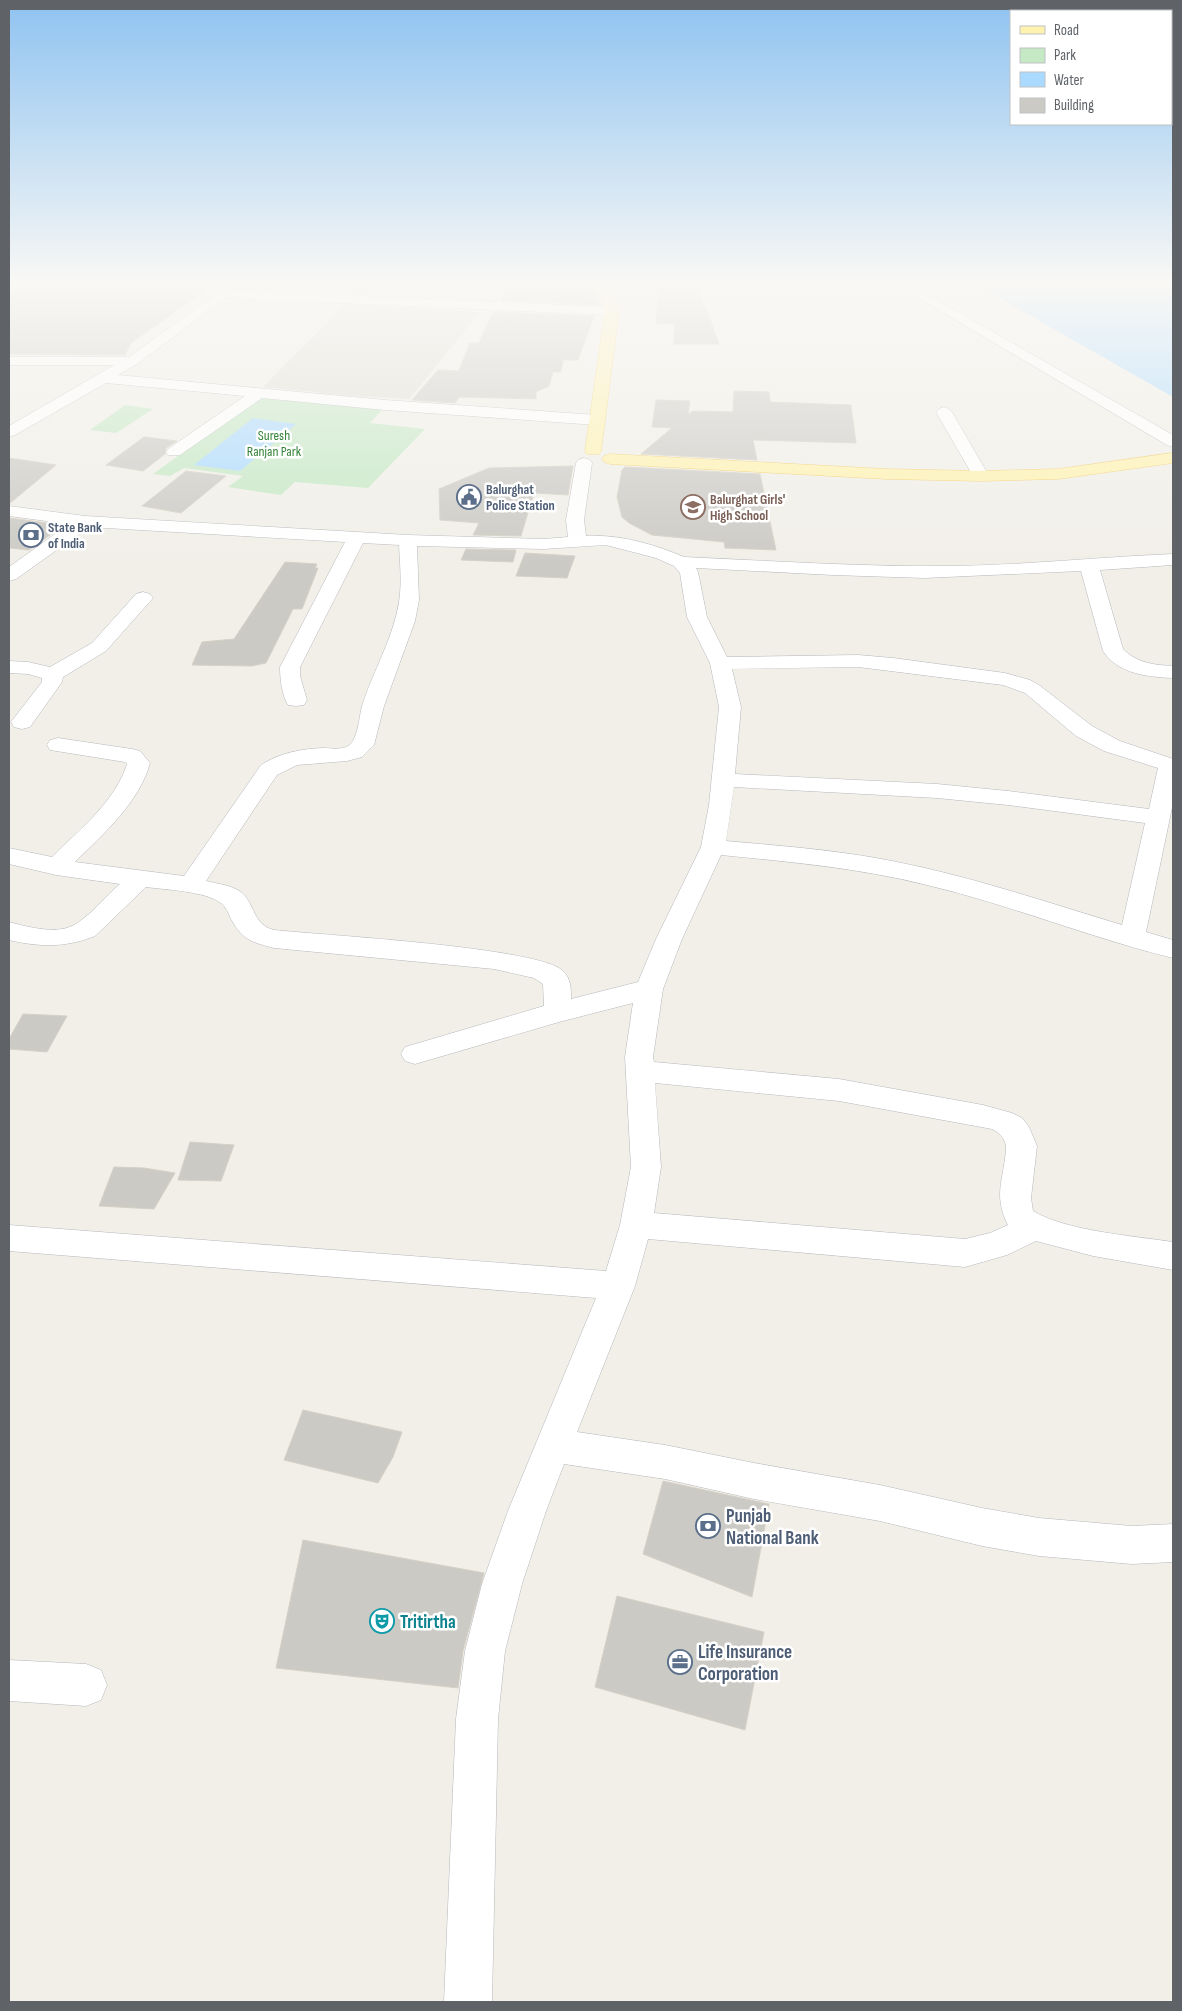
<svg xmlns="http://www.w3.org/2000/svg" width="1182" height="2011" font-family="'Sofia Sans Condensed',sans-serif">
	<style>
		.education { fill: #e1ded6 }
		.green { fill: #c5e8c5 }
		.water { fill: #aadaff }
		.building { fill: #cccac5; stroke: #d6d1c6 }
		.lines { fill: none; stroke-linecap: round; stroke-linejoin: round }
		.minor-casing { stroke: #b5b8bc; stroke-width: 1 }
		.major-casing { stroke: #f2c960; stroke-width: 1 }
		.minor { fill: #fff; fill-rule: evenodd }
		.major { fill: #fff2af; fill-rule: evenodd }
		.labels { text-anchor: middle; stroke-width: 5; stroke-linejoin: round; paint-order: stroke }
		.far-park-label { font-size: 14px; fill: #348238; stroke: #fff }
		.far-service-label { font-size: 14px; font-weight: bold; fill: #4e5e75; stroke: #fff; text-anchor: start }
		.far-education-label { font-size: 14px; font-weight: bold; fill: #785e54; stroke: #fff; text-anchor: start }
		.near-service-label { font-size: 19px; font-weight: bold; fill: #4e5e75; stroke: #fff; text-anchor: start }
		.near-culture-label { font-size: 19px; font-weight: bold; fill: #0d838f; stroke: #fff; text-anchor: start }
	</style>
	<rect width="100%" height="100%" fill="#f1efe8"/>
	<path class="education" d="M345,304L480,312L409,399L354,396L263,387Z"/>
	<g class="green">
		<path d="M260,397L382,410L370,423L425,429L368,488L295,482L281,495L228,487L243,476L184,468L170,476L153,474Z"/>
		<path d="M125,405L153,409L116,433L90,430Z"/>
	</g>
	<g class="water">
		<path d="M975,284H1173V397Z"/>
		<path d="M253,418L296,424L240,471L194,465Z"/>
	</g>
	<g class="building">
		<path d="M24,284H214L131,343L125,355L9,354V293Z"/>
		<path d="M508,284L587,285L597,296L601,305L501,300Z"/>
		<path d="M659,284H697L719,344H674L675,324L656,323Z"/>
		<path d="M496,312L594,316L578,360H563L561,372H553L549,386L536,392V399L459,397L455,403L412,400L438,370L459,371L470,343H479L492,314Z"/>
		<path d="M734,391L769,392L770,402L851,405L856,443L753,440L757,460L641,454L672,428L652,427L656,400L690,401L688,414L693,411L733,412Z"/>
		<path d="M144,437L177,441L166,448L165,454L143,471L106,465Z"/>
		<path d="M9,458L56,465L9,504Z"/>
		<path d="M573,466L568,495L534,493L521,536L473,535L479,523L440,520L439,489L489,468Z"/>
		<path d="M625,467L760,474L776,550L725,548L724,542L652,535L629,523L622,517L617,497L622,470Z"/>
		<path d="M186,471L226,476L181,513L142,506Z"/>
		<path d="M9,518L64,525L29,550L9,548Z"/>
		<path d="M466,549L516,550L513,562L461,560Z"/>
		<path d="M525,553L575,556L567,578L516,576Z"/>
		<path d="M285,562L317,564L315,568H318L302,609H293L266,663L252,666L192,665L202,642L234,639Z"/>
		<path d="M23,1014L67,1016L47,1052L9,1049V1039Z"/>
		<path d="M190,1142L234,1145L221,1181L178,1180Z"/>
		<path d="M114,1167L144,1168L175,1173L154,1209L99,1206Z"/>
		<path d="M303,1410L402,1432L393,1457L378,1483L284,1460Z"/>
		<path d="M663,1481L769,1504L752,1597L643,1554Z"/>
		<path d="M303,1540L484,1573L463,1651L458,1688L276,1668Z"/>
		<path d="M617,1596L764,1632L745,1730L595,1687Z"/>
	</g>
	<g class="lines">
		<defs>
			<g id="minor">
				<path d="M216,284H228L227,290L612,307L619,311L612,315L225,298L137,364L118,375L385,400L597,415L603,417L605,420L603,423L597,425L385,410L262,398L180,455H168L166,452L168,449L245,396L106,383L15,435L9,437V426L114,365H9V357H129L213,296Z"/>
				<path d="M895,284H909L1173,435V447L1167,445Z"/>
				<path d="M944,407L949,409L952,412L989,476L987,480H975L973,476L936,412L939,409Z"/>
				<path d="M584,458L590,460L592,463L584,520L586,536C618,534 654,544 684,557C774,561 863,567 953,566C1027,565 1100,557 1173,554V565L1100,570L1123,649C1137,663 1154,665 1173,666V678C1148,677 1118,674 1103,651L1081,571L924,578L833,575L696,568L698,572L707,617L727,657L858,655L893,658L1005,673L1030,680L1039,685L1092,726L1120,741L1173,759V803L1146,932L1173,940V958C1091,938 1011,905 927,885C859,868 791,862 721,855L682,939L663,989L653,1057L654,1062L839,1079L983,1105L1012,1113L1022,1118L1029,1127L1037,1146L1031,1198L1033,1211C1066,1231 1134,1236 1173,1242V1270L1093,1256L1036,1241L1007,1255L965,1267L648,1239L635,1286L577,1432L665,1445L754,1463L880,1485L982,1508L1039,1518L1132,1526L1173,1524V1562L1132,1564L1039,1556L982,1546L880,1521L754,1499L665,1479L564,1464L546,1511L522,1584L505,1651L498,1719L492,2002H444L456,1719L465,1651L482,1584L508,1511L596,1298L9,1251V1225L606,1271L620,1225L631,1167L625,1057L633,1003L559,1022L415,1064L405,1061L401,1054L405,1047L544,1006L543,984L534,978L494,969L274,948C252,942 243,941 231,919C229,914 226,907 221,903C205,891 167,890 146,887L95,936C65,948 39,947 9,940V922C28,927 60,936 77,923C93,913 106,896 120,884L56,875L9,864V848L52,857C79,830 115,802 127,764L125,762L50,750L47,745L50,740L58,738L132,749L140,751L150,763C139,803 104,833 75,862L184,876L261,765C279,753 301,749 323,748C329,748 339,750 346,747C358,743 359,717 362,706C373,671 393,639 399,602C402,583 400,564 399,545L363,543L300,667V676L307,700L304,705L296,706L288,705C282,695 280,679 280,667L345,542L89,527L16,579L9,581V567L69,524L9,516V506L85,516L408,535L544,539L568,537L566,520L576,463L578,460ZM606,545L656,558L674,566L680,573L687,617L710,663L719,707L709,805L701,847L656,939L638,982L571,999C571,988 571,979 563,971C539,947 320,935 274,930C253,925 255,904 241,892C231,885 218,884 206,881L277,775L297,765L347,761L362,757L374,745L384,706L415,621L419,600L417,546L544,549ZM858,667L1003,685L1025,693L1076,736L1104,751L1158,768L1149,809L1008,791L937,784L735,774L741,707L732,669ZM734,787L937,798L1008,805L1145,823L1122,925C1046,902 970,876 892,861C837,850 782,846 726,841ZM655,1083L839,1101L992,1129C1000,1133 1004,1137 1006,1146C1005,1178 992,1194 1008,1225L990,1233L965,1239L654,1213L661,1167Z"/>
				<path d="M143,592L150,594L153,598L106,651L63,677L62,682L30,727L22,729L14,727L11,722L42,682V678L28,674L9,673V661L28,662L50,667L92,643L136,594Z"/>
				<path d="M9,1660L86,1664L101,1670L107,1685L101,1700L86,1706L9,1701Z"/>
			</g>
			<g id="major">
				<path d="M589,284H602L612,294L619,311L601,451L599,454H587L585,451L605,311L599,295Z"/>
				<path d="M1173,453V463L1058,479L981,481L886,479L610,464L604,462L602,459L604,456L610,454L886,469L981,471L1058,469Z"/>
			</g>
		</defs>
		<use href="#minor" class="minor-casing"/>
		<use href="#major" class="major-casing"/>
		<use href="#minor" class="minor"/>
		<use href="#major" class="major"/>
	</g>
	<linearGradient id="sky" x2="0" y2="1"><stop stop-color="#8fc3f1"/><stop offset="0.5" stop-color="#f9f8f5"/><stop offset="1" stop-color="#f9f8f5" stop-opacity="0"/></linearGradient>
	<rect width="1182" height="565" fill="url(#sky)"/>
	<defs>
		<symbol id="civic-ring" viewBox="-11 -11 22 22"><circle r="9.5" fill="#fff" stroke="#5c6f8a" stroke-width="1.5"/><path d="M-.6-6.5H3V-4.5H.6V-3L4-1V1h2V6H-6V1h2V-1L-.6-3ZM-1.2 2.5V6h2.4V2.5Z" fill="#5c6f8a"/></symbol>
		<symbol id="school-ring" viewBox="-11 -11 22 22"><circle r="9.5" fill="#fff" stroke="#8d6e63" stroke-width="1.5"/><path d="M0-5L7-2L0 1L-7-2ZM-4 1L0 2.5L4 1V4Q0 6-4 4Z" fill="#8d6e63"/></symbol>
		<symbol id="bank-ring" viewBox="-11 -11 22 22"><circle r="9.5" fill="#fff" stroke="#5c6f8a" stroke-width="1.5"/><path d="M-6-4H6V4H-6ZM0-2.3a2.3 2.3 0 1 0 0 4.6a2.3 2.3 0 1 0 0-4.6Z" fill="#5c6f8a"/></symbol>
		<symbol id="theatre-ring" viewBox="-11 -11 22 22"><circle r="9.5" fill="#fff" stroke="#0f9aa8" stroke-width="1.5"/><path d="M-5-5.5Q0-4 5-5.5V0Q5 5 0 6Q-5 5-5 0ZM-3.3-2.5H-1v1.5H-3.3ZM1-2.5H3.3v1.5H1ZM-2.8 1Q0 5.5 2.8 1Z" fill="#0f9aa8"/></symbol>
		<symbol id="office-ring" viewBox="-11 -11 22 22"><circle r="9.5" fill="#fff" stroke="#5c6f8a" stroke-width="1.5"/><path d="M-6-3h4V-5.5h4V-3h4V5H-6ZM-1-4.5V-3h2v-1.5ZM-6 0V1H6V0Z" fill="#5c6f8a"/></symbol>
	</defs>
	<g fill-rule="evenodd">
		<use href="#civic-ring" x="455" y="483" width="28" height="28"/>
		<use href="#school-ring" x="679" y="493" width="28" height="28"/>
		<use href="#bank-ring" x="17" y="521" width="28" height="28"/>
		<use href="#bank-ring" x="694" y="1512" width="28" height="28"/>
		<use href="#theatre-ring" x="368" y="1607" width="28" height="28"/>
		<use href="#office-ring" x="666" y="1648" width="28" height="28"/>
	</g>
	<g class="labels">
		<g class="far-park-label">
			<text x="274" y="440">Suresh<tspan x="274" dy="16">Ranjan Park</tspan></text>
		</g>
		<g class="far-service-label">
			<text x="486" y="494">Balurghat<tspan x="486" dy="16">Police Station</tspan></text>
			<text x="48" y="532">State Bank<tspan x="48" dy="16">of India</tspan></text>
		</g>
		<g class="far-education-label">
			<text x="710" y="504">Balurghat Girls'<tspan x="710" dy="16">High School</tspan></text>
		</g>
		<g class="near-service-label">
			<text x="726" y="1522">Punjab<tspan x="726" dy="22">National Bank</tspan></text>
			<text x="698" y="1658">Life Insurance<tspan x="698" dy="22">Corporation</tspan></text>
		</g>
		<g class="near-culture-label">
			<text x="400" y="1628">Tritirtha</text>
		</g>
	</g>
	<rect width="1182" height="2011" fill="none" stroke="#5f6368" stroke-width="20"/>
	<rect x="1010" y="10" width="162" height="115" fill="#ffffff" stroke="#bfc1c3"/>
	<rect x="1020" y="26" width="25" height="8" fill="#fff2af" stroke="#bfc1c3"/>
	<text x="1054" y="35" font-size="15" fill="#5f6368">Road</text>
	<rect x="1020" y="48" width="25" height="15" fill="#c5e8c5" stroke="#bfc1c3"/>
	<text x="1054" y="60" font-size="15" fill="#5f6368">Park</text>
	<rect x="1020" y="72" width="25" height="15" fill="#aadaff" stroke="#bfc1c3"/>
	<text x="1054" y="85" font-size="15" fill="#5f6368">Water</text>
	<rect x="1020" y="98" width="25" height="15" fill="#cccac5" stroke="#bfc1c3"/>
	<text x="1054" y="110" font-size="15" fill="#5f6368">Building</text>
</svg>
